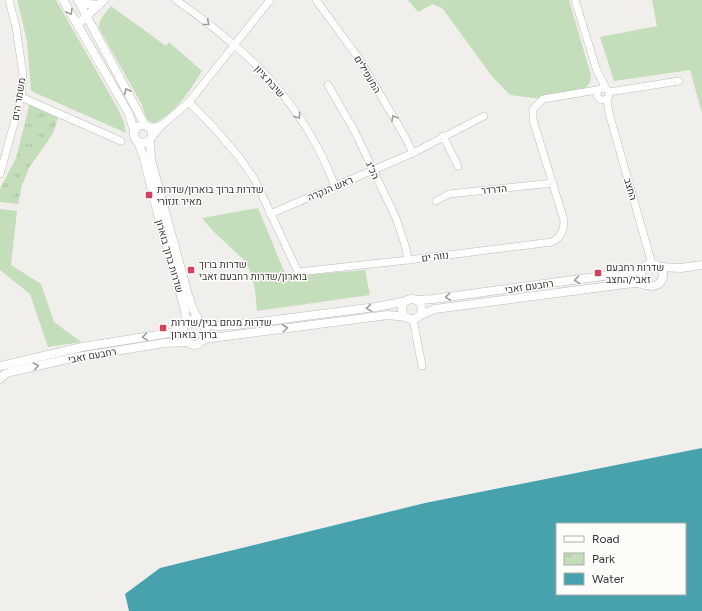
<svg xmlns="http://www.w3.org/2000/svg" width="702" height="611" font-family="Figtree,Heebo,sans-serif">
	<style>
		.grass { fill: #c4ddba }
		.park { fill: url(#park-tufts) }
		.water { fill: #47a2ad; fill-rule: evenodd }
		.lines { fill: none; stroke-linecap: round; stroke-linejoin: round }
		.minor-casing { stroke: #bfbcb9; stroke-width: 8 }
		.tertiary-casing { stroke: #bfbcb9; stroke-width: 9 }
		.minor { stroke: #fff; stroke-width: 7 }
		.tertiary { stroke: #fff; stroke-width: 8 }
		.oneway { stroke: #9c9c9b }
		.poi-dot { fill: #d2425e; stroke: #fefcf9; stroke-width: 1.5 }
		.labels { text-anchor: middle; stroke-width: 3; stroke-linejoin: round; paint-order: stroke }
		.street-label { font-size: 10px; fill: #393837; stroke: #fefcf9 }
		.poi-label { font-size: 10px; fill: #393837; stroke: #fefcf9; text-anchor: start }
	</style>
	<defs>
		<pattern id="park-tufts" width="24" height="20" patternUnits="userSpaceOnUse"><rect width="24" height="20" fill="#c4ddba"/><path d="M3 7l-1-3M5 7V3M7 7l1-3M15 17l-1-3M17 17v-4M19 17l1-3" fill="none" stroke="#a9bea0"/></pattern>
	</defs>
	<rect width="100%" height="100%" fill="#f1efeb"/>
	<g class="grass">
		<path d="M17,0H56L117,107L124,122L126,133L31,91L27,41Z"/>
		<path d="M408,0H569L591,75L590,83L585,88L543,99L510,95L491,75L443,9L433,4L418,12Z"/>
		<path d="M652,0H702V113L690,70L614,81L600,37L657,26Z"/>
		<path d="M111,6L166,46L169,42L202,71C189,92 176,113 154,123L147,120L141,103L99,28C99,19 105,13 111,6Z"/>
		<path d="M258,208L284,271L288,275L292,276L365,270L370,295L257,311L255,289L250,271L246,262L213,231L202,218Z"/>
		<path d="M0,209L17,211L11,265L41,284L54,322L81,342L48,347L30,294L0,270Z"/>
	</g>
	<path class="park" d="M31,105L58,118L53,133L46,144L30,166L22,185L18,204L0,202V189L16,158L29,106Z"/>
	<path class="water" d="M702,448V611H129L125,594L160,568L425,503ZM557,524H685V594H557Z"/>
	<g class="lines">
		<defs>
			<g id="minor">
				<path d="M176,0C196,14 216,29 234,45C269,74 299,112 320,152C326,163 330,175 335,186"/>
				<path d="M316,0L360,60L404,135L413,153"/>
				<path d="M575,0L597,71L606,88"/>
				<path d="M328,85L354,130L396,218L406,248L408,260"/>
				<circle cx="603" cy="94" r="6"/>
				<path d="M609,92L679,81"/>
				<path d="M21,97L121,141"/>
				<path d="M607,99L609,113L652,264"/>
				<path d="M189,102L217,131L239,157L255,180L298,272L408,260L552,242C561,237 564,231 564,220L533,120V109L543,99L597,90"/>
				<path d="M149,127H154L162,125"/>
				<path d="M443,136L458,166"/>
				<path d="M152,137L162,125L189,102L270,0"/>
				<path d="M0,174L15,120L21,97L23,75L16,27L9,0"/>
				<path d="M436,201L449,194L553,183"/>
				<path d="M270,214L413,153L484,116"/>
				<path d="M413,319L422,366"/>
			</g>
			<g id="tertiary">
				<path d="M63,0L120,98L129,114L134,131"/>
				<path d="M78,0L145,125"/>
				<path d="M78,0L88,4L99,5"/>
				<path d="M78,24L104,0"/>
				<circle cx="143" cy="134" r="9"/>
				<path d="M150,141L151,160L188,295C190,301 192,308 195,313C199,322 212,330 203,340C185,360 170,311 200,321"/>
				<path d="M138,142L143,155L160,223L185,310L186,323"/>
				<circle cx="652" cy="275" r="11"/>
				<path d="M660,267L681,268L702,265"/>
				<circle cx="412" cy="309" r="10"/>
				<path d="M416,300L433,299L625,273L643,269"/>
				<path d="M420,315L435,309L625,284L638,283L646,285"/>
				<path d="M203,324L217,326L236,325L376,307L407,301"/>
				<path d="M204,339L388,315L406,317"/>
				<path d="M0,366L82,347L170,333L183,328"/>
				<path d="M0,379L5,374L10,372L77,357L165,343L188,342"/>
			</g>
		</defs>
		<use href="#minor" class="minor-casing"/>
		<use href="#tertiary" class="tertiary-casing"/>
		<use href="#minor" class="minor"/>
		<use href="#tertiary" class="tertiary"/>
	</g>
	<defs><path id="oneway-chevron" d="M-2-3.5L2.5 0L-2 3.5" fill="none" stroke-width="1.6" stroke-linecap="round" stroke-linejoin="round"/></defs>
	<g class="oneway">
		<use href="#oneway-chevron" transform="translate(70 12) rotate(59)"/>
		<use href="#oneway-chevron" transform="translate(207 23) rotate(38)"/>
		<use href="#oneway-chevron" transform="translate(127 91) rotate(-116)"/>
		<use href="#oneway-chevron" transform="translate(298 116) rotate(54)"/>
		<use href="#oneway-chevron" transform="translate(394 118) rotate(-120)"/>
		<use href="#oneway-chevron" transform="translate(577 280) rotate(172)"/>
		<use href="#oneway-chevron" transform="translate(448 297) rotate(172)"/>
		<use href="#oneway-chevron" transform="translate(369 308) rotate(172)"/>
		<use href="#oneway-chevron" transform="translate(285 328) rotate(-7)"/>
		<use href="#oneway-chevron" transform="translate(145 337) rotate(171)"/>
		<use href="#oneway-chevron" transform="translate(36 366) rotate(-12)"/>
	</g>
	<g class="poi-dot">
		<rect x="145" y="191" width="8" height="8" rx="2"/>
		<rect x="187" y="266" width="8" height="8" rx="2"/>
		<rect x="594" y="269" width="8" height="8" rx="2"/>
		<rect x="159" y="324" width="8" height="8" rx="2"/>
	</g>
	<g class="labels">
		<g class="street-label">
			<text transform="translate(368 74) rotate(59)" y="4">המעפילים</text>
			<text transform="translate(270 81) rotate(48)" y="4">שיבת ציון</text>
			<text transform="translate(18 99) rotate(-81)" y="4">משמר הים</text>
			<text transform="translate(373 170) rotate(65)" y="4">הכ"ג</text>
			<text transform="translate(330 188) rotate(-23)" y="4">ראש הנקרה</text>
			<text transform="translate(494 189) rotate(-6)" y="4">הדרדר</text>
			<text transform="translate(631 189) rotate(74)" y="4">החצב</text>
			<text transform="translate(170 256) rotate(74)" y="4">שדרות ברוך בוארון</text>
			<text transform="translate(435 256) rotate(-7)" y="4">נווה ים</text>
			<text transform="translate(529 286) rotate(-8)" y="4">רחבעם זאבי</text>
			<text transform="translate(92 355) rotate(-10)" y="4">רחבעם זאבי</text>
		</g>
		<g class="poi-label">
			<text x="157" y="193">שדרות ברוך בוארון/שדרות<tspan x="157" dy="12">מאיר זנזורי</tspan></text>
			<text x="199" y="268">שדרות ברוך<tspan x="199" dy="12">בוארון/שדרות רחבעם זאבי</tspan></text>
			<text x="606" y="271">שדרות רחבעם<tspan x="606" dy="12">זאבי/החצב</tspan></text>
			<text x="171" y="326">שדרות מנחם בגין/שדרות<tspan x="171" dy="12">ברוך בוארון</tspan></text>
		</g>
	</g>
	<rect x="556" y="523" width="130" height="72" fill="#fefcf9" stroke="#afaeab"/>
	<rect x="564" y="536" width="20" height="6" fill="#ffffff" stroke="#afaeab"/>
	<text x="592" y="543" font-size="12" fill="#393837">Road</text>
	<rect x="564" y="553" width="20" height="12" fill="url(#park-tufts)" stroke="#afaeab"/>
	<text x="592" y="563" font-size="12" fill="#393837">Park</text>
	<rect x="564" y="573" width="20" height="12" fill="#47a2ad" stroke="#afaeab"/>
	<text x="592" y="583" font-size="12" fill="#393837">Water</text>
</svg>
